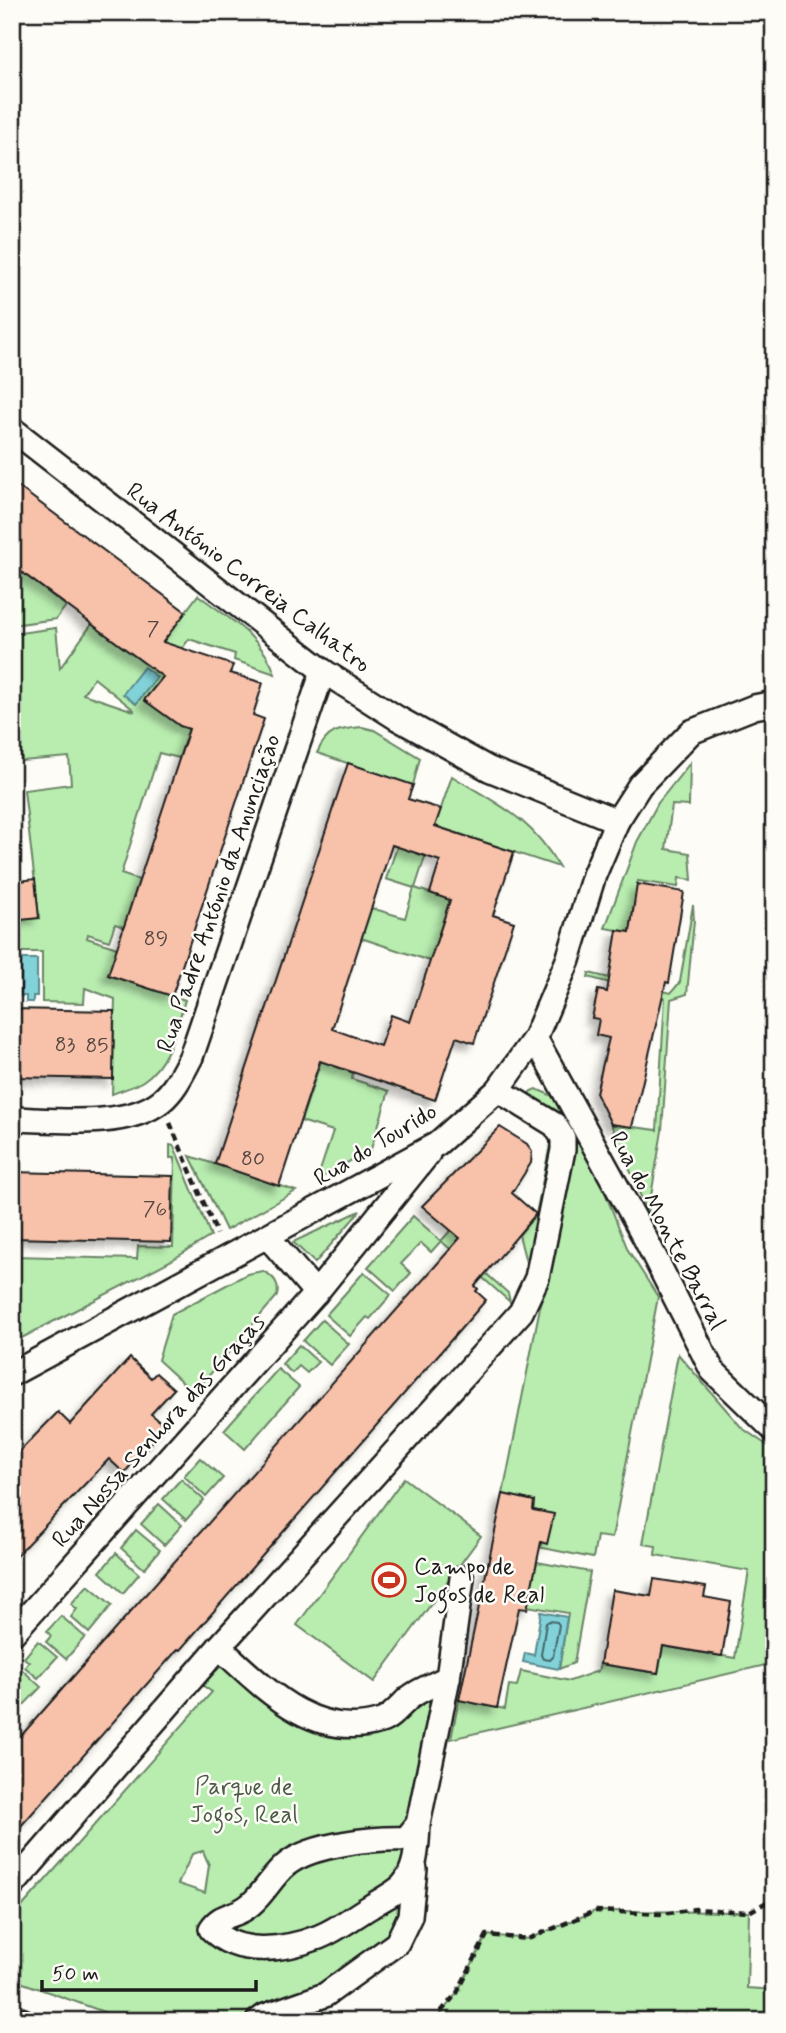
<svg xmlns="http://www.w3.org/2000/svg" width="786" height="2033" font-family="Mynerve,sans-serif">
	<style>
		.green { fill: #b8edaf; stroke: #6a8466; stroke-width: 2; fill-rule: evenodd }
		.water { fill: #82d3d9; stroke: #598a8d; stroke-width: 2 }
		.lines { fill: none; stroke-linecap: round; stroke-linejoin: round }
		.shore { stroke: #456568; stroke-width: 2 }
		.building { fill: #f7c1aa; stroke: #1c1c1c; stroke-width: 2; fill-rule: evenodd; filter: url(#shadow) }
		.street-casing { stroke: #1c1c1c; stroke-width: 28 }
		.path { stroke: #1c1c1c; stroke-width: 4.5; stroke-dasharray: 7 5; stroke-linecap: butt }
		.street { stroke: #fdfcf7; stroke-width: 23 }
		.labels { text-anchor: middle; stroke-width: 5; stroke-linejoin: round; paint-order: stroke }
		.number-label { font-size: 21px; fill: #534540 }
		.street-label { font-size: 24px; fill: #1c1c1c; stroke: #fdfcf7 }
		.poi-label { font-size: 24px; fill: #1c1c1c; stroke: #fdfcf7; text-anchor: start }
		.park-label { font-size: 24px; fill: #4b5b48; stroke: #fdfcf7 }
	</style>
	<defs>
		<filter id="shadow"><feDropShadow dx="-6" dy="6" stdDeviation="3.5" flood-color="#0004"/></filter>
	</defs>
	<rect width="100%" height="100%" fill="#fdfcf7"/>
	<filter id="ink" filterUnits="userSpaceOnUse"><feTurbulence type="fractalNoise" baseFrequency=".0143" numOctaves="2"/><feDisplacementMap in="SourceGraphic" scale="14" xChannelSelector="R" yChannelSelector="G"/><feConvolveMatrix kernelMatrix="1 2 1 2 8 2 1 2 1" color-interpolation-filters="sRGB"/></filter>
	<g filter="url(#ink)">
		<g class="green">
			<path d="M12,565L66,606L56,619L12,625Z"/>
			<path d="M198,595C226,616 264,638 275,674L234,660L235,654L189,639L149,695L199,697L179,758L159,753L121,874L139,880L124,927L115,924L109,941L88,934L87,938L117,948L109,975L185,1000C176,1029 169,1064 143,1081C134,1087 122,1090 112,1094L115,999L85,988L84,1003L42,1002V952H16V943L12,942V921L39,917L24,790L71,784L69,757L22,761L12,691V634L56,628L60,668L92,624L146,664ZM94,678L134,710V711L83,694Z"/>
			<path d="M362,727L374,730L420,758L413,785L317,753C327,730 339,729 362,727Z"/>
			<path d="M690,763L689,806L672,805L666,849L690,853L692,880L679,878L678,887L638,881L630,932L605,928L637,842L658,803Z"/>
			<path d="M452,776C498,805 531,817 559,867L435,826L415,888L450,900L430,961L361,938L371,908L405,918L414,888L386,879L397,847L392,845L399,825L416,820L435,826Z"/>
			<path d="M693,905L694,921L687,994L671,999L662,1131L648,1214L611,1124L657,1130L665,998L588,977L589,973L671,993L680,982Z"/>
			<path d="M321,1061L353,1073L352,1079L389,1091L371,1149L317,1180L333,1131L301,1121Z"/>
			<path d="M536,1089L560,1099L586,1145L628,1250L658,1297L612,1538L597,1536L593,1558L538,1547L539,1542L547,1543L553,1514L533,1510L534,1501L503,1494L573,1140L526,1098L531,1091Z"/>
			<path d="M552,1135L554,1142L530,1278L519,1235L536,1214Z"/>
			<path d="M170,1145L174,1146L211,1236L172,1260L12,1343V1256L137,1259L138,1246L173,1247L175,1158H170Z"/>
			<path d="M190,1156L296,1191L226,1230Z"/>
			<path d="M360,1211L315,1263L293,1242Z"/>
			<path d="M413,1216L441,1241L451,1230L460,1238L455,1246L508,1293L510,1302L441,1241L431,1252L421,1243L401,1264L411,1273L395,1291L368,1267Z"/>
			<path d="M263,1271C274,1277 280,1283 277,1296L194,1393L158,1360L172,1314L247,1274Z"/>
			<path d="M364,1272L391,1295L370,1319L367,1317L350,1336L326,1315Z"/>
			<path d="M322,1320L349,1344L330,1365L303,1341Z"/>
			<path d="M299,1345L318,1362L307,1373L299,1366L292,1373L282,1364Z"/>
			<path d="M678,1354L742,1428L774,1450V1663L451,1739L459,1700L505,1709L509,1685L517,1686L521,1671L570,1681L598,1671L600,1664L658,1673L663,1646L735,1658L749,1571L655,1555L656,1546L643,1544Z"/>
			<path d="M278,1369L299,1387L245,1449L224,1430Z"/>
			<path d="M200,1458L223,1478L206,1497L184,1476Z"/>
			<path d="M404,1478L481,1536L374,1682L297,1625Z"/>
			<path d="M181,1479L204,1500L186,1520L163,1499Z"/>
			<path d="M159,1504L182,1525L164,1545L141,1524Z"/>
			<path d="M136,1530L160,1550L144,1569L121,1548Z"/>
			<path d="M116,1553L139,1574L123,1593L100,1572Z"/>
			<path d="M537,1562L590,1572L574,1663L559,1669L568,1613L527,1606Z"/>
			<path d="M88,1585L112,1605L89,1633L71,1617L77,1609L71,1604Z"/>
			<path d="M61,1616L85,1637L66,1659L46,1642L51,1636L47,1631Z"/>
			<path d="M38,1641L57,1657L38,1678L25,1667L29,1662L24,1658Z"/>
			<path d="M230,1657L280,1702L349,1727L448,1678L397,1943L258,2021H129L12,1979V1918L212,1692L202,1685ZM203,1851L209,1865L205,1893L178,1884L192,1854Z"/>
			<path d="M17,1665L41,1687L23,1706L12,1697V1670Z"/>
			<path d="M595,1911L749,1912L747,1988L774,1990V2021H435L457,1993L487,1935L529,1939Z"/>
		</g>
		<g class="water">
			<path d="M144,667L157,677L136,704L123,694Z"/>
			<path d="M21,959H37V996H33V1002H26V996H21Z"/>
			<path d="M541,1612L567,1617L559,1669L523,1662L525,1653L534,1655Z"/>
		</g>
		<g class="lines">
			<path class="shore" d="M549,1621L557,1622L559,1625L553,1657L550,1660L543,1659L541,1655L546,1623Z"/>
		</g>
		<g class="building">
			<path d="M12,482L186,612L163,642L233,665L230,673L263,683L253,715L264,719L172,996L108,975L189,729L180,726L144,700L163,677L12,565Z"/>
			<path d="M348,763L413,785L408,799L441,809L435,826L514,852L493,915L514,922L474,1043L456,1037L435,1100L320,1061L279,1186L215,1164ZM392,845L440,861L430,893L450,900L410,1022L391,1015L380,1046L332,1029Z"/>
			<path d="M35,879L39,918L12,921V882Z"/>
			<path d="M637,884L684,892L669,983L666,982L632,1127L611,1124L596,1093L609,1038L596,1035L599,1019L592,1018L598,990L607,992L617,930L630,932Z"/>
			<path d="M12,1009L114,1011L113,1079L12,1077Z"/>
			<path d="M500,1127L527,1144L532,1152L531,1163L512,1193L536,1214L475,1286L478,1289L476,1291L486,1300L180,1650L178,1649L12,1836V1746L460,1238L422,1206Z"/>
			<path d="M12,1172L173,1176L171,1242L12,1238Z"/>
			<path d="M130,1358L151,1378L156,1373L174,1389L151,1414L166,1426L124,1473L109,1459L12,1560V1459L58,1412L70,1424Z"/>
			<path d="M503,1494L534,1501L533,1510L554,1514L547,1544L541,1542L527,1609L519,1608L497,1708L459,1700Z"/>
			<path d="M654,1579L706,1587L704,1597L731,1602L722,1656L663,1646L658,1673L600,1664L612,1590L651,1596Z"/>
		</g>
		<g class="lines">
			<defs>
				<g id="street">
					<path d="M12,429L323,671L397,718L489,769L617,821"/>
					<path d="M535,1038L644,1236L712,1370L774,1430"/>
					<path d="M12,1119C54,1120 126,1129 161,1101C175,1090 183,1072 191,1057L323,671"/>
					<path d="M268,1237L316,1293"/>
					<path d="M12,1374L437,1144L498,1090L535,1038L568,960L594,875L617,821L640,785L691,732L754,707L774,703"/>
					<path d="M12,1634L316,1293L428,1154"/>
					<path d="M219,1647C263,1687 314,1742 381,1721C391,1718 401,1705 409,1698C420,1689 435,1684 448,1678"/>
					<path d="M418,1824C417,1845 417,1870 402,1886C394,1894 380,1900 370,1907C353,1917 337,1930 319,1937C285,1950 238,1957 211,1929C222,1912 236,1918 251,1904C264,1893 273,1875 287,1864C313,1844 373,1838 406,1839L418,1824L448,1678L462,1578"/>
					<path d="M12,1886L219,1647L521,1312L537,1278L563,1150V1138L555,1125L498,1090"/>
					<path d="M12,2017L23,2021"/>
					<path d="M258,2021L265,2016L325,1995L397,1943L410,1916L415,1869"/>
				</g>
			</defs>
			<use href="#street" class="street-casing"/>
			<g class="path">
				<path d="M170,1123L217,1234"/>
				<path d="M433,2021L457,1993L487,1935L528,1939L595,1911L663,1914L695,1909L749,1912L774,1898"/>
			</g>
			<use href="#street" class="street"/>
		</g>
	</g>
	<defs>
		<symbol id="stadium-ring" viewBox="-11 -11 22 22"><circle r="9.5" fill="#fdfcf7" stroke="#c8321e" stroke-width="1.5"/><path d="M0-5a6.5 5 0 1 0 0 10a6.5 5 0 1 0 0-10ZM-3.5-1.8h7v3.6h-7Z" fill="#c8321e"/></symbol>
	</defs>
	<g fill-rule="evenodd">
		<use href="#stadium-ring" x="370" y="1561" width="38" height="38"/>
	</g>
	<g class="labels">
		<g class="number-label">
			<text x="153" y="635">7</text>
			<text x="156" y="945">89</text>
			<text x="65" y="1051">83</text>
			<text x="97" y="1052">85</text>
			<text x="253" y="1165">80</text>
			<text x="155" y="1215">76</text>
		</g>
		<g class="street-label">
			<text transform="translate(249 577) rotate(37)" y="8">Rua António Correia Calhatro</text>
			<text transform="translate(218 893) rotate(-71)" y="8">Rua Padre António da Anunciação</text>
			<text transform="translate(375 1144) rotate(-31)" y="8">Rua do Tourido</text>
			<text transform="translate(668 1230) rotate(62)" y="8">Rua do Monte Barral</text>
			<text transform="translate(158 1430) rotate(-48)" y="8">Rua Nossa Senhora das Graças</text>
		</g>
		<g class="poi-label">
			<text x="414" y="1574">Campo de<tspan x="414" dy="28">Jogos de Real</tspan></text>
		</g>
		<g class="park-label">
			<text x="244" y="1794">Parque de<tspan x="244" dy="28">Jogos, Real</tspan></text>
		</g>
	</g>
	<rect width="786" height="2033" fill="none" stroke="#fdfcf7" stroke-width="42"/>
	<rect x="21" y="21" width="744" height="1991" fill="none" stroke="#1c1c1c" stroke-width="2.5" filter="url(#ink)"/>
	<path d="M42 1980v10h214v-10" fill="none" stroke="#1c1c1c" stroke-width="3.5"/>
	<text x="52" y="1980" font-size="21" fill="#1c1c1c" stroke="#fdfcf7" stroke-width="5" paint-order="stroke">50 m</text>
</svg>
